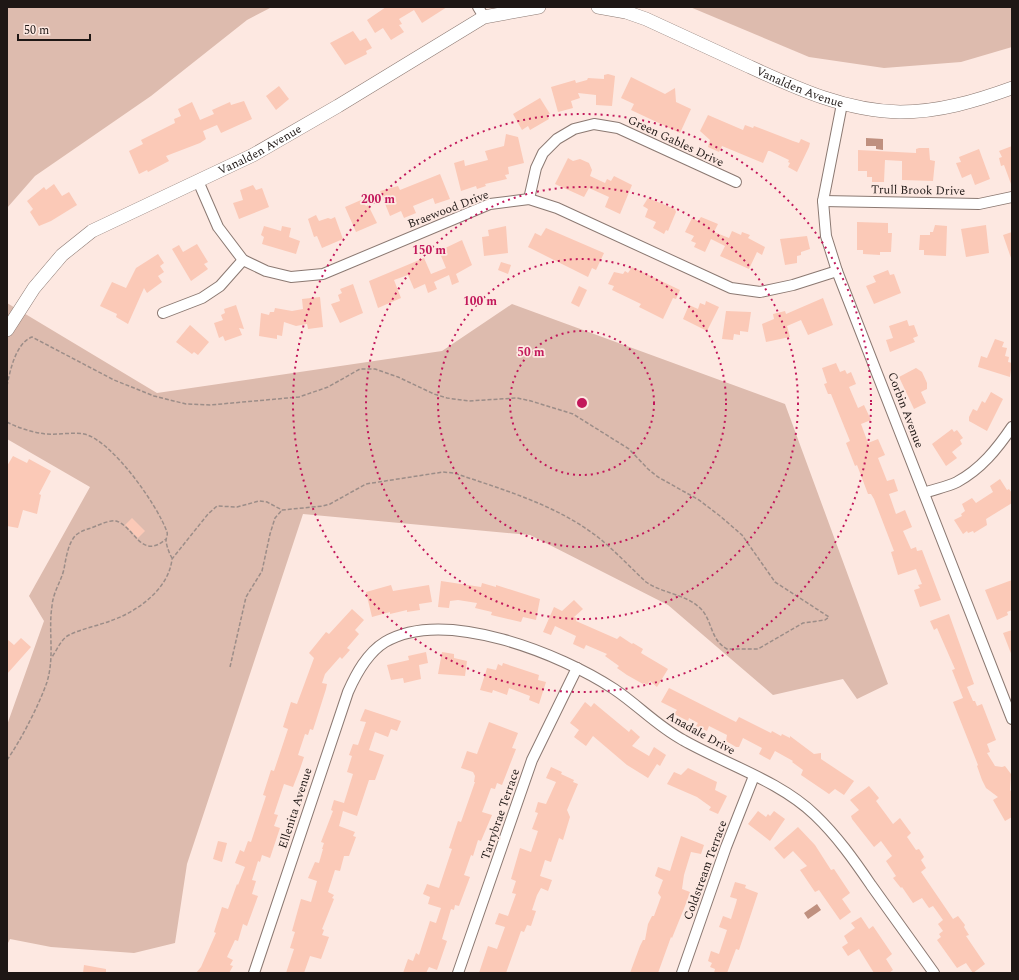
<svg xmlns="http://www.w3.org/2000/svg" width="1019" height="980" font-family="Spectral,serif">
	<style>
		.green { fill: #ddbbae }
		.water { fill: #bf907f }
		.building { fill: #fbc9b7 }
		.lines { fill: none; stroke-linecap: round; stroke-linejoin: round }
		.minor-casing { stroke: #8b7972; stroke-width: 12 }
		.major-casing { stroke: #8b7972; stroke-width: 14 }
		.path { stroke: #9c8d88; stroke-width: 1.5; stroke-dasharray: 4 2; stroke-linecap: butt }
		.minor { stroke: #fff; stroke-width: 10 }
		.major { stroke: #fff; stroke-width: 13 }
		.ring { fill: none; stroke: #c2185b; stroke-width: 2; stroke-dasharray: 2 4 }
		.labels { text-anchor: middle; stroke-width: 3.5; stroke-linejoin: round; paint-order: stroke }
		.street-label { font-size: 12px; fill: #1e1715; stroke: #fde8e1 }
		.centre { fill: #c2185b; stroke: #fde8e1; stroke-width: 2 }
		.ring-label { font-size: 12px; text-anchor: middle; font-weight: bold; fill: #c2185b; stroke: #fde8e1; stroke-width: 3.5; stroke-linejoin: round; paint-order: stroke }
	</style>
	<rect width="100%" height="100%" fill="#fde8e1"/>
	<g class="green">
		<path d="M7,7H272L247,20L151,96L35,176L7,208Z"/>
		<path d="M690,7H1012V47L961,62L884,68L809,57Z"/>
		<path d="M7,303L157,393L442,351L512,304L785,404L888,684L857,699L843,679L773,695L668,605L530,535L303,514L187,864L175,943L134,953L51,947L10,939L7,945V725L44,621L29,596L90,487L7,439Z"/>
	</g>
	<g class="water">
		<path d="M866,138L883,139V150L876,149V146H866Z"/>
		<path d="M817,904L821,910L808,919L804,913Z"/>
	</g>
	<g class="building">
		<path d="M386,7H447L422,23L414,10L399,19L402,24L399,25L404,32L391,40L383,28L375,33L367,20Z"/>
		<path d="M353,31L360,41L366,38L372,48L366,51L367,54L345,65L330,43Z"/>
		<path d="M608,74L615,76L612,106L596,105V95L578,93L580,98L571,101L573,108L558,112L551,87L575,80L576,83L587,80L588,78L604,79V75Z"/>
		<path d="M631,77L665,94L675,88L676,102L691,109L680,133L631,110L634,104L621,98Z"/>
		<path d="M279,86L289,99L276,110L266,96Z"/>
		<path d="M540,98L550,114L547,115L549,119L530,130L528,126L522,130L513,114Z"/>
		<path d="M244,101L252,119L221,133L217,125L203,131L206,139L200,143L166,156L169,161L148,172L147,170L139,174L129,151L143,144L141,140L175,123L174,119L181,116L178,109L192,102L200,120L214,114L212,110L230,102L231,105Z"/>
		<path d="M708,115L743,130L745,125L753,128L754,126L793,141L799,143L801,139L810,143L809,147L797,172L788,167L790,163L788,162L789,160L770,151H768L763,163L722,146L719,152L708,147L710,140L700,131Z"/>
		<path d="M506,134L518,137L524,163L508,167L509,174L505,175L507,179L485,184L486,186L477,189L476,186L461,191L454,163L464,160L465,166L488,160L485,151L504,146Z"/>
		<path d="M1012,146V184H1011L1004,165L1001,166L999,158L1002,157L999,151Z"/>
		<path d="M919,148H929L930,160L935,161L933,181L902,180V161L885,160L884,182H872V177H867V171H858V150L916,153V149Z"/>
		<path d="M979,149L990,179L975,185L971,174L962,178L956,163L961,162L959,157Z"/>
		<path d="M568,158L573,161L580,159L589,163L592,170L590,176L605,183L607,179L611,181L614,176L632,185L620,214L605,207L609,197L589,188L584,197L555,184Z"/>
		<path d="M440,174L450,199L435,204L433,198L413,206L416,213L404,218L401,211L390,216L380,191L398,186L400,190Z"/>
		<path d="M54,184L62,196L69,192L77,205L51,221L39,226L30,212L33,209L27,201L44,187L46,190Z"/>
		<path d="M253,185L256,190L262,188L269,207L239,219L233,203L243,200L240,190Z"/>
		<path d="M648,198L675,209L676,212L668,231L666,230L664,234L653,228L656,222L645,217L648,209L643,206Z"/>
		<path d="M361,200L366,206L368,205L377,223L356,232L345,207Z"/>
		<path d="M316,215L319,221L328,218L331,219L335,217L343,239L322,248L317,236L314,237L308,219Z"/>
		<path d="M701,217L718,224L714,232L729,238L732,231L741,235L742,232L750,235L748,238L765,247L762,255L757,252L749,269L720,256L725,246L711,239L705,252L694,247L696,243L691,241L694,236L685,232L692,218L698,221Z"/>
		<path d="M857,222L888,223V233H892L891,252H880V255L863,254V250H857Z"/>
		<path d="M935,225L947,226L946,256L924,255V250H919L920,235H930V232H933Z"/>
		<path d="M986,225L989,253L966,257L961,229Z"/>
		<path d="M264,226L281,231L282,226L291,228L289,237L300,241L296,254L262,244L264,237L261,235Z"/>
		<path d="M506,226L508,253L484,256L482,237L489,236L488,230Z"/>
		<path d="M546,228L604,253L596,270L592,268L588,277L528,247L535,233L541,236Z"/>
		<path d="M1012,232V258H1011L1003,235Z"/>
		<path d="M807,236L810,249L801,252V255L797,256V263L785,265L780,239Z"/>
		<path d="M462,240L472,265L456,274L459,282L452,285L449,275L434,282L437,289L428,293L425,284L414,289L408,275L394,280L401,298L378,308L369,281L424,258L431,274L446,268L439,251Z"/>
		<path d="M197,244L208,262L204,264L208,269L191,281L172,249L179,245L183,252Z"/>
		<path d="M158,254L164,263L160,266L164,272L158,276L162,282L147,293L144,288L128,324L116,317L117,314L100,306L112,282L126,288L136,268Z"/>
		<path d="M501,262L511,265L508,274L498,270Z"/>
		<path d="M632,267L680,290L676,299L673,298L663,319L639,307L641,304L612,290L614,286L608,284L614,272L623,274L625,271L628,273Z"/>
		<path d="M888,270L890,275L894,274L901,293L874,304L866,286L876,282L873,276Z"/>
		<path d="M353,284L363,313L340,323L331,304L340,301L338,295L342,293L340,289Z"/>
		<path d="M579,286L587,290L579,307L571,303Z"/>
		<path d="M320,297L323,327L308,329L307,324L296,326L284,322L282,336L277,335V339L259,336L261,313L269,315L270,312H274L275,308L292,311L303,309L302,299Z"/>
		<path d="M823,298L833,325L808,335L801,320L787,326L790,337L766,342L762,324L774,319L773,314L785,311L786,314Z"/>
		<path d="M706,301L719,307L707,331L683,319L689,305L698,309L700,303L705,305Z"/>
		<path d="M236,305L244,329L239,328L242,335L225,341L223,336L219,338L214,323L223,320L221,315L225,313L224,309Z"/>
		<path d="M726,311L751,312L748,332L740,331V335L734,334L733,340L722,339Z"/>
		<path d="M907,320L909,326L914,325L918,336L913,338L915,342L890,352L886,340L893,338L889,326Z"/>
		<path d="M190,325L209,342L198,355L194,352L192,354L176,342Z"/>
		<path d="M995,339L1004,342L1002,347L1007,348L1005,356L1009,357L1008,362L1012,363L1010,377L978,367L981,356L987,358Z"/>
		<path d="M836,363L840,372L845,370L847,374L851,372L856,384L849,387L858,408L864,405L871,420L861,424L868,443L878,439L885,455L878,458L887,481L894,479L898,491L889,494L896,514L905,510L912,527L903,531L911,549L916,547L917,551L922,550L941,600L920,607L914,590L920,588L918,585L922,584L916,569L898,575L891,552L894,551L874,499L871,494H868L857,465L855,466L846,443L850,441L831,394H828L824,384L827,383L822,368Z"/>
		<path d="M916,368L922,372L927,383V389L921,392L926,403L914,409L899,377Z"/>
		<path d="M991,392L1003,399L987,431L969,421V417L973,409L977,411L982,401L985,403Z"/>
		<path d="M952,429L954,432L957,430L963,438L960,440L962,444L952,452L957,458L946,466L932,444Z"/>
		<path d="M13,456L27,463L29,459L51,471L39,494L41,495L37,514L23,510L18,528L7,526V466Z"/>
		<path d="M1000,479L1007,490L1009,489L1012,493V503L986,519L987,525L974,533L973,531L968,533L967,531L963,534L954,520L962,516L961,514L965,511L962,504L972,498L976,503L993,492L990,486Z"/>
		<path d="M132,518L145,531L138,538L125,525Z"/>
		<path d="M1012,580V610L1007,612L1008,615L997,620L985,590Z"/>
		<path d="M441,581L481,587L482,583L496,587V585L540,599L536,620L523,617L521,622L491,615L492,612L475,608L477,603L458,600L450,601L449,608L438,607Z"/>
		<path d="M391,585L393,591L429,585L432,602L419,604L420,610L407,612V610L390,614V612L372,617L366,592Z"/>
		<path d="M574,600L583,609L574,617L577,618L576,621L617,639L620,636L632,644L633,643L643,649L641,653L668,669L657,687L650,681L647,685L644,683L643,684L627,675L617,668L619,666L605,656L607,654L586,645L584,649L573,644L576,636L555,626L551,635L543,632L554,607L562,611Z"/>
		<path d="M352,609L364,620L355,630L359,634L347,648L350,650L342,659L340,657L325,674L322,683L327,684L326,689L313,730L310,729L308,735L305,734L298,755L304,757L300,769L293,787L284,784L274,814L278,815L274,826L280,828L270,858L262,855L260,862L258,861L252,880L256,881L252,894L258,896L247,926L243,924L238,941L235,940L227,957L233,960L230,965L233,966L229,973H196L201,967L216,933L214,932L222,907L228,909L237,884L238,885L245,867L235,863L240,850L244,852L248,841L251,842L266,796L263,795L271,770L274,771L288,729L283,727L291,702L297,704L314,658L309,653L326,632L329,634Z"/>
		<path d="M949,614L974,684L967,687L973,701H975L977,706L982,704L996,740L987,744L990,752L987,753L995,766L1002,767L1005,766L1011,774L1010,791L1012,789V817L1005,821L993,800L998,797L986,788L982,780L977,766L978,765L953,702L963,698L952,670L955,669L937,628L934,630L930,621Z"/>
		<path d="M1012,630V656L1003,633Z"/>
		<path d="M21,638L31,647L7,674V639L14,645Z"/>
		<path d="M426,652L428,663L419,665L421,679L404,683L403,678L391,680L387,665L409,660L408,656Z"/>
		<path d="M442,652L454,654V658L467,661L465,676L438,674Z"/>
		<path d="M503,663L539,675L538,680L546,682L539,704L529,700L530,696L509,688L507,695L493,690L492,693L480,690L487,668L496,670L498,664L502,666Z"/>
		<path d="M669,688L736,722L739,717L771,733L772,731L781,736L782,734L790,738V736L814,754L821,753V759L854,781L844,795L835,789L829,794L801,775L803,770L792,762L793,761L775,751L770,760L759,754L762,748L743,738L739,747H736L726,741L727,735L709,726L707,731L696,726L698,723L689,718L688,721L674,714L677,710L661,702Z"/>
		<path d="M585,702L591,707L594,703L629,732L631,729L640,737L632,746L649,756L654,747L666,755L660,766L657,764L648,778L627,765L593,736L586,746L574,737L579,730L570,723Z"/>
		<path d="M365,709L401,721L397,731L391,729L388,737L375,732L369,750L384,755L375,780H369L357,816L343,811L339,826L355,832L353,836L356,837L349,856H344L340,871L335,870L328,892L334,895L332,898L334,899L322,929L324,930L322,935L329,937L321,959L310,956L304,973H286L294,949L290,948L295,932L292,931L301,899L311,902L317,881L308,878L315,862L319,863L323,849H322L324,843L321,842L333,811L331,810L334,800L344,803L353,774L347,772L352,756L349,755L353,744L358,745L366,722L360,721Z"/>
		<path d="M489,722L518,733L512,748L516,749L502,785L497,783L495,789L491,788L482,812L492,815L481,841L478,840L473,856L471,855L464,875L470,877L459,906L455,905L454,910L451,909L442,939L447,941L437,970L429,967L426,973H403L408,959L413,961L416,953L419,955L430,921L436,923L441,908L428,904L430,897L423,894L427,884L439,888L452,849L449,848L458,821L461,822L475,782H474L475,776L473,772L461,768L467,751L477,754Z"/>
		<path d="M551,767L562,772L561,774L574,780L573,782L578,784L567,810L570,817L563,840L559,838L551,862L545,860L540,876L552,880L548,891L541,888L537,895L532,910L536,911L531,926L527,925L524,932L521,931L506,973H479L488,946L497,949L505,927L495,924L499,913L508,916L516,894L512,893L516,881L511,879L520,848L531,852L538,831L532,829L538,813L535,812L538,802L546,804L556,782L546,778Z"/>
		<path d="M688,768L717,782L715,790L727,796L718,814L709,810L711,807L697,797L667,784L674,772L681,775Z"/>
		<path d="M869,786L879,798L876,801L893,824L900,818L911,833L907,837L916,850L919,849L924,857L921,860L926,868L921,872L953,919L958,916L965,925L964,927L969,935L966,936L985,964L973,973L966,963L957,968L937,940L941,937L939,934L943,931L938,924L943,920L933,906L929,908L922,898L913,903L902,887L901,888L893,878L896,876L886,861L892,856L881,841L874,847L852,819L851,816L859,810L850,800Z"/>
		<path d="M758,811L766,817L768,814L770,816L774,811L785,819L770,841L748,824Z"/>
		<path d="M798,827L815,845L831,870L834,869L850,893L842,899L851,912L840,920L819,890L815,892L800,870L807,866L793,851L784,859L774,848Z"/>
		<path d="M681,836L704,845L701,854L691,852L684,875L682,889L690,892L685,906L672,938L671,937L658,973H630L640,946L643,940H645L648,924L652,916H654L661,897L658,893L663,880L655,876L658,867L670,871Z"/>
		<path d="M218,841L227,843L222,862L213,859Z"/>
		<path d="M735,882L746,885L745,888L758,893L739,950L736,949L727,973H714L715,969L710,967L712,963L708,961L711,951L719,954L727,930L719,927L723,916L731,919L736,903L737,899L730,897Z"/>
		<path d="M861,917L869,929L873,926L892,954L886,959L893,970L889,973H874L859,949L848,956L842,947L848,943L844,936L855,928L851,923Z"/>
		<path d="M84,965L106,969V973H83Z"/>
	</g>
	<g class="lines">
		<defs>
			<g id="minor">
				<path d="M478,7L484,17"/>
				<path d="M842,104L823,201L826,236L837,271L1012,719"/>
				<path d="M198,181L218,227L243,260L266,271L291,277L323,274L490,204L529,199L557,208L731,288L760,292L793,285L837,271"/>
				<path d="M529,199L536,168L543,153L557,139L574,129L594,124L618,128L736,182"/>
				<path d="M823,201L979,204L1012,197"/>
				<path d="M163,313L202,298L220,286L243,260"/>
				<path d="M924,493C935,489 947,487 957,482C981,469 997,449 1012,427"/>
				<path d="M254,973L348,692C356,674 367,653 385,642C445,607 561,654 614,689C638,705 657,726 683,740C725,764 780,781 815,815C837,836 854,860 871,885C892,914 913,944 934,973"/>
				<path d="M458,973L532,760L577,668"/>
				<path d="M682,973L726,847L754,776"/>
			</g>
			<g id="major">
				<path id="s1" d="M598,7L626,12L646,19C680,35 714,50 748,66C796,88 845,111 900,112C939,112 976,101 1012,88"/>
				<path id="s2" d="M7,330L34,288L62,255L92,231L253,155L338,106L484,17L539,7"/>
			</g>
		</defs>
		<use href="#minor" class="minor-casing"/>
		<use href="#major" class="major-casing"/>
		<g class="path">
			<path d="M7,386C10,370 16,343 32,337L114,380L154,396L186,404L210,405L299,397L328,387L360,369H375L398,377L434,394L447,398L469,401L517,398L531,401L573,414L629,449L648,469L658,477L699,500L720,516L742,535L775,582L829,617L825,620L803,623L758,649H727C709,639 713,619 699,607C684,594 662,593 646,582C631,568 615,551 599,538C557,505 504,490 454,473L443,472L366,484L330,504L323,506L282,510L267,502L259,501L237,507L217,506L208,514L172,559C169,589 137,612 110,621C97,626 81,629 69,635C61,639 57,650 52,657"/>
			<path d="M7,422C18,428 32,432 45,434C58,435 71,432 84,434C112,440 158,506 167,532C168,535 166,538 166,541C167,547 169,553 172,558"/>
			<path d="M230,667L246,597L262,571L270,534L275,518L282,510"/>
			<path d="M7,760C21,740 39,705 47,682C55,655 48,632 52,606C53,592 61,582 64,569C66,558 68,543 76,535C82,530 89,529 96,526C101,524 110,520 116,521C134,526 141,561 166,539"/>
		</g>
		<use href="#minor" class="minor"/>
		<use href="#major" class="major"/>
	</g>
	<g class="ring">
		<circle cx="582" cy="403" r="72"/>
		<circle cx="582" cy="403" r="144"/>
		<circle cx="582" cy="403" r="216"/>
		<circle cx="582" cy="403" r="289"/>
	</g>
	<g class="labels">
		<g class="street-label">
			<text dy="4" stroke="none"><textPath href="#s1" startOffset="218">Vanalden Avenue</textPath></text>
			<text transform="translate(676 141) rotate(25)" y="4">Green Gables Drive</text>
			<text dy="4" stroke="none"><textPath href="#s2" startOffset="318">Vanalden Avenue</textPath></text>
			<text transform="translate(918 190) rotate(1)" y="4">Trull Brook Drive</text>
			<text transform="translate(448 209) rotate(-21)" y="4">Braewood Drive</text>
			<text transform="translate(906 410) rotate(69)" y="4">Corbin Avenue</text>
			<text transform="translate(701 733) rotate(29)" y="4">Anadale Drive</text>
			<text transform="translate(295 808) rotate(-72)" y="4">Ellenita Avenue</text>
			<text transform="translate(500 814) rotate(-71)" y="4">Tarrybrae Terrace</text>
			<text transform="translate(705 870) rotate(-70)" y="4">Coldstream Terrace</text>
		</g>
	</g>
	<circle cx="582" cy="403" r="6" class="centre"/>
	<g class="ring-label">
		<text x="378" y="203">200 m</text>
		<text x="429" y="254">150 m</text>
		<text x="480" y="305">100 m</text>
		<text x="531" y="356">50 m</text>
	</g>
	<rect width="1019" height="980" fill="none" stroke="#1e1715" stroke-width="16"/>
	<path d="M18 34v6h72v-6" fill="none" stroke="#1e1715" stroke-width="2"/>
	<text x="24" y="34" font-size="12" fill="#1e1715" stroke="#fde8e1" stroke-width="3" paint-order="stroke">50 m</text>
</svg>
